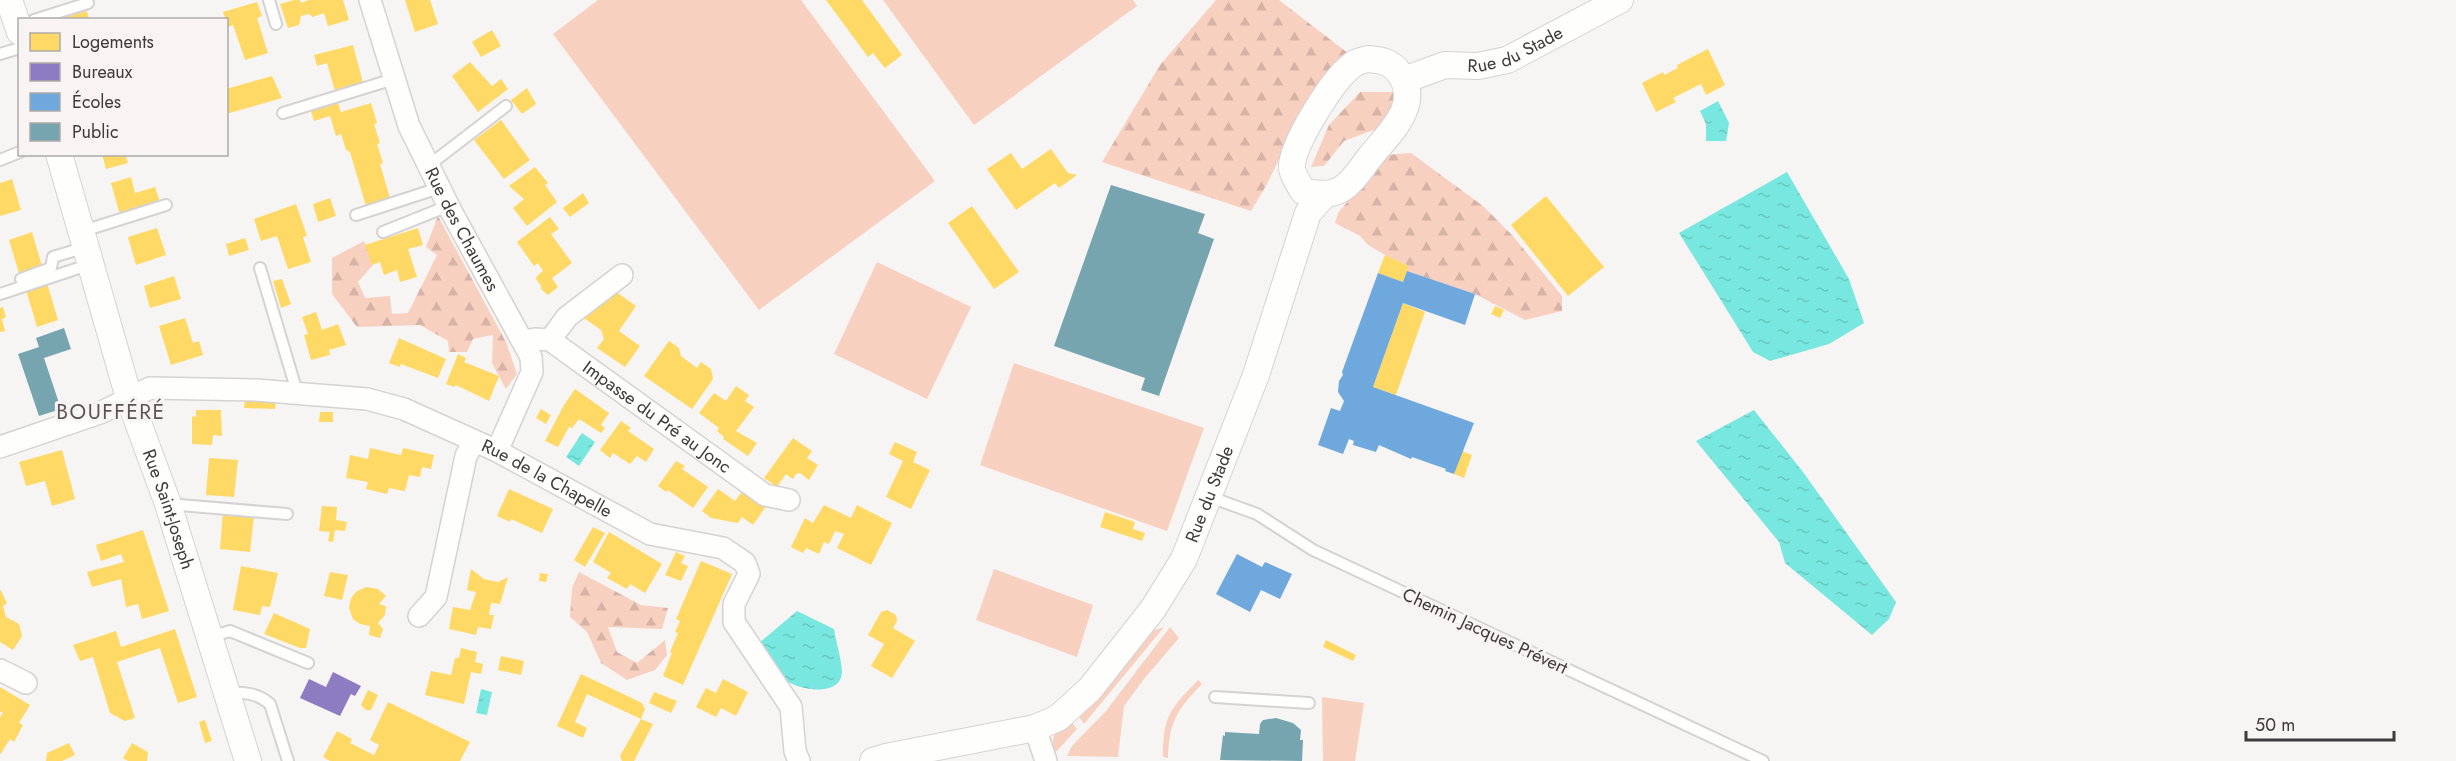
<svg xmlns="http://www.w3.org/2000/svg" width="2456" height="761" font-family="Jost,sans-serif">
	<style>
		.grass { fill: #f8d0c0 }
		.forest { fill: url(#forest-firs) }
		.water { fill: url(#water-ripples) }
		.homes { fill: #ffd966 }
		.offices { fill: #8e7cc3 }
		.schools { fill: #6fa8dc }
		.public { fill: #76a5af }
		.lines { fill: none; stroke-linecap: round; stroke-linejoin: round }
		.service-casing { stroke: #d4d2d2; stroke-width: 14 }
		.minor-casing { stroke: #d4d2d2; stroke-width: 24 }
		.tertiary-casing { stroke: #d4d2d2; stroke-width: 28 }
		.service { stroke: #fefefd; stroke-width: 10 }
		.minor { stroke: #fefefd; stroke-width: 21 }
		.tertiary { stroke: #fefefd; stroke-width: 26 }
		.labels { text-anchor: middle; stroke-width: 6; stroke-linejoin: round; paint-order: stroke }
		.street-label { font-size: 18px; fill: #3c3a3a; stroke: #f8f4f3 }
		.quarter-label { font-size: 21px; letter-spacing: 1.5px; fill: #595554; stroke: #f8f4f3 }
	</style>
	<defs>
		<pattern id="forest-firs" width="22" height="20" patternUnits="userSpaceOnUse" patternTransform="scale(1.5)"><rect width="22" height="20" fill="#f8d0c0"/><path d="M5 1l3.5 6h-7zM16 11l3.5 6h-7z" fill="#d6b3a6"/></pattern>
		<pattern id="water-ripples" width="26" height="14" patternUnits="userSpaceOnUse" patternTransform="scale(1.5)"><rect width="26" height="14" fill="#78e7df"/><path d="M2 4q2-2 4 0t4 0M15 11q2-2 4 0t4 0" fill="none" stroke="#69c7c0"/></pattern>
	</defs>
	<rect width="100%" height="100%" fill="#f7f5f4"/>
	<g class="grass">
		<path d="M598,0H801L935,181L759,310L553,34Z"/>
		<path d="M883,0H1133L1137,6L974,125Z"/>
		<path d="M877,262L971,307L927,399L834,354Z"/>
		<path d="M1014,363L1204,428L1167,531L980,465Z"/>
		<path d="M994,569L1093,605L1077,657L976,620Z"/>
		<path d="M1164,627L1084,724L1077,714L1098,694L1152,631Z"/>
		<path d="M1170,627L1179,638L1144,679L1124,706L1118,757L1067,756L1072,746L1106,711Z"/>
		<path d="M1198,680L1202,684C1177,710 1169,721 1168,758L1163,757C1163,716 1170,709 1198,680Z"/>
		<path d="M1322,697L1364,703L1355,761H1323Z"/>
		<path d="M1069,719L1077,729L1055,753C1048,738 1058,728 1069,719Z"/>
	</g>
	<g class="forest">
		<path d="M1216,0H1279L1349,54L1287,143L1267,184L1251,211L1102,162L1160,65Z"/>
		<path d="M1360,92H1397V111L1379,128L1344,141L1324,166L1311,167L1329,125Z"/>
		<path d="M1411,153L1483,206L1513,236L1562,296V311L1525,320L1475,294L1407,271L1409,266L1385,255L1368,245L1360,236L1335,223L1338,213L1386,155Z"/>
		<path d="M438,216L506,342L517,374L506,389L492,363L493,335L473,339L467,352H449L448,341L420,325L357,327L332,294V258L364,241L373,265L358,282L365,298L390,296L392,314L408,313L437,255L426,247Z"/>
		<path d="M579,572L641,605L668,608L662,629L608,627L617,652L637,663L665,640L667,655L655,670L627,680L601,663L587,632L570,617L572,588Z"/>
	</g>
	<g class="water">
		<path d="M1718,101L1729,123L1726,141H1706V124L1700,111Z"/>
		<path d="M1787,172L1849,279L1864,323L1829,344L1770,361L1753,352L1679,233Z"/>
		<path d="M1754,410L1803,472L1896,602L1889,619L1872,635L1785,563L1779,542L1696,441Z"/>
		<path d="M582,433L595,442L579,466L566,457Z"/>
		<path d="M797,611L834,629C836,642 841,657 842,671C842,697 801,691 787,681C776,672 767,655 759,643Z"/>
		<path d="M481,689L492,692L487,715L476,713Z"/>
	</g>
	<g class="homes">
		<path d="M294,0H300L301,3L309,0H343L349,20L328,26L324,13L313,17L309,14L301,16L299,25L288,28L280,4Z"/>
		<path d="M405,0H430L438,24L415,32Z"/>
		<path d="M826,0H862L902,55L885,68L873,53L868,57Z"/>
		<path d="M257,2L262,16L257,18L268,53L245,60L233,25L228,27L223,12Z"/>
		<path d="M87,11L89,20H59V19Z"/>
		<path d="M492,30L501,46L481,57L472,42Z"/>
		<path d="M353,45L363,83L335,91L327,63L317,66L314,55Z"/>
		<path d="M1708,49L1725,85L1706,95L1701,84L1673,98L1676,102L1656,112L1642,83L1663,72L1664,75L1678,68L1677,65Z"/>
		<path d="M470,62L492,86L501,79L508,89L478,112L452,76Z"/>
		<path d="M272,76L282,98L226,114V89Z"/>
		<path d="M527,88L536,104L522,114L511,100Z"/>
		<path d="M338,103L341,112L371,103L377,123L374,124L380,143L377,144L383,163L380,164L390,198L366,206L350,152L346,150L341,134L336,136L330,116L314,121L311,111Z"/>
		<path d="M501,120L530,160L504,179L474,140Z"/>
		<path d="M1051,149L1068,173L1077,175L1059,188L1055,183L1016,210L987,169L1011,153L1022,169Z"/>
		<path d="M102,154H125L128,163L106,169Z"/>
		<path d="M535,167L548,183L545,185L557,202L527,226L513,208L524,199L509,186Z"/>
		<path d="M131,177L135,193L155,187L160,202L120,215L111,183Z"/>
		<path d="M12,179L21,210L0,216V183Z"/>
		<path d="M583,193L589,203L570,217L563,208Z"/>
		<path d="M1546,196L1604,267L1568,296L1511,225Z"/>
		<path d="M330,198L336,216L318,222L313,204Z"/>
		<path d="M296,204L307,236L303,237L311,262L288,269L277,236L261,241L254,219Z"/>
		<path d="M972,206L1019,272L994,289L948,223Z"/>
		<path d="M550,217L559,229L551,234L572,263L552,278L558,287L548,295L541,289V286L536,279L537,276L543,271L538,263L534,266L517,242Z"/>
		<path d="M157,228L166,255L136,265L128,237Z"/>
		<path d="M418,228L423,245L408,249L417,277L400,282L397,270L384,275L380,262L372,265L365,245Z"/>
		<path d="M32,232L42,266L19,273L9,240Z"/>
		<path d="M245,238L249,250L229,256L226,244Z"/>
		<path d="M1385,255L1409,266L1403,282L1378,273Z"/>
		<path d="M174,276L181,299L150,308L144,286Z"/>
		<path d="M282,279L291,304L281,308L273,281Z"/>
		<path d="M47,283L58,320L37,327L26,290Z"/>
		<path d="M615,291L636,306L619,331L640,346L625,367L597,348L604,339L601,330L581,316Z"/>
		<path d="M1403,303L1425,312L1396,395L1373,387Z"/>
		<path d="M1495,306L1504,310L1500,318L1491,314Z"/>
		<path d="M3,307L6,317L2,319L5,331L0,332V308Z"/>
		<path d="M316,312L322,330L338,324L346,345L329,350L330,355L311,360L304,335L308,334L302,317Z"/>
		<path d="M185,318L193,343L199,341L203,355L171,365L159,326Z"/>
		<path d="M399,338L446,359L438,378L401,364L400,367L389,363Z"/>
		<path d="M669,341L679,348L681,356L697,368L701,362L711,369L713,379L692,409L644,376Z"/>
		<path d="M458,354L466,358L464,362L499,376L489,401L456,385L454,387L446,384Z"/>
		<path d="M736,386L749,395L745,401L754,407L736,431L757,443L748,456L723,439L724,437L717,431L719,428L699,413L714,393L726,401Z"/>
		<path d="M575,389L609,413L601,425L605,428L601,433L579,419L572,428L569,427L558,447L545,441L564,405Z"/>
		<path d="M245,399L276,400L275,409L244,408Z"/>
		<path d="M541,409L551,415L546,424L536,418Z"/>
		<path d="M196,410H221L222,436L213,435L212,445L192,444V416L196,417Z"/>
		<path d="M320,412H333V422H319Z"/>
		<path d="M621,421L631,428L628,431L654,449L646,462L637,456L630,464L613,453L610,458L600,450Z"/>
		<path d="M793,438L812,451L807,458L818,465L809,480L800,473L796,474L793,479L786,474L777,487L764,478Z"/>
		<path d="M895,442L917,452L913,462L930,470L911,509L886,497L903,461L889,454Z"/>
		<path d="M370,448L401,455L403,448L434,455L431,469L422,467L420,477L409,475L405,491L389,488L387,494L366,489L368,482L346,478L350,455L368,459Z"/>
		<path d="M62,450L75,499L52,506L45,481L26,486L19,462Z"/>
		<path d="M1462,451L1472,455L1464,478L1454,474Z"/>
		<path d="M209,458L238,460L234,497L206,495Z"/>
		<path d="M676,461L685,466L682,469L708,487L693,508L668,490L666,492L658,486Z"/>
		<path d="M509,489L553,509L542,533L511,519L510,522L497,516Z"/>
		<path d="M718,489L735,501L744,489L767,505L753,525L742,517L738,523L711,518L702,511Z"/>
		<path d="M824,505L851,518L857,505L892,523L871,565L837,548L844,534L835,531L829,544L824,542L819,554L806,548L803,553L791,547L805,518L813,523Z"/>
		<path d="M322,506L337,507L336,520L347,522L345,531L335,530L333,542L328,541L330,532L319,531Z"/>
		<path d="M223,512L254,516L250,552L220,549Z"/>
		<path d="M1105,512L1135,522L1133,529L1145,533L1142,541L1100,527Z"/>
		<path d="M593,527L605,533L585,567L574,560Z"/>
		<path d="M143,530L169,611L142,619L138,604L126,607L121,579L92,587L87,572L124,562L121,554L101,561L96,545Z"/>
		<path d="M609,532L662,564L645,593L630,584L627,589L607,578L611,573L593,562Z"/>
		<path d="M676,552L685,556L681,563L688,566L681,581L665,575Z"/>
		<path d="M701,561L732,574L683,685L663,676L672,653L670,652L678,633L675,632L680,621L676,619Z"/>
		<path d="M241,566L278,573L270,607L262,606L260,615L233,610Z"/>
		<path d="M471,569L484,579L498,582L508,577L500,604L491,603L489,615H494L491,629L478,627L476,635L449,629L453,607L470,610L476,592L467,590Z"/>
		<path d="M330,572L348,575L342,600L324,596Z"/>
		<path d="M540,573L548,574L546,582L539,581Z"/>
		<path d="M366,587L378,589L386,596L379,604L386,606L385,615L378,623L383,629L380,638L369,635L370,626L360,624L353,619L349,608L351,598L357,591Z"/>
		<path d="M0,589L7,603L3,606L6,617L19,624L22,636L13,650L0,642Z"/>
		<path d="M887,610L896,615L897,621L893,628L915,641L892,678L871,666L884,644L868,635L881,612Z"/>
		<path d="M274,613L310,629L306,648H300L264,634Z"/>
		<path d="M175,629L197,697L178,703L160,648L117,662L135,718L125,721L110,713L93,657L80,661L73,645L116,631L121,647Z"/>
		<path d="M1326,640L1356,655L1353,661L1323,647Z"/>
		<path d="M461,648L477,652L475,662L483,664L481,674L471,672L464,704L425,695L431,671L451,675L455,658H459Z"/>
		<path d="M501,656L524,661L521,675L498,670Z"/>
		<path d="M581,674L642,703L645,709L641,719L587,694L575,722L587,728L583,738L557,726Z"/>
		<path d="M723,679L748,692L736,716L721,708L716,717L696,707L706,688L716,693Z"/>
		<path d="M0,687L30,705L19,723L23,725L14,742L10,739L0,755V717L3,713L0,711Z"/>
		<path d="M368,690L378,695L371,710H366L361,705Z"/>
		<path d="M654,692L677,701L671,713L649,703Z"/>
		<path d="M388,702L470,742L460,761H330L323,757L337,731L352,739L350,743L374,755L379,745L370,740Z"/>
		<path d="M641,719L653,724L634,761H622L620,756Z"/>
		<path d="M205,720L212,741L205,743L199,722Z"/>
		<path d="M69,743L75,755L62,761H46L47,753Z"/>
		<path d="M132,743L148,752L147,761H128L123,758Z"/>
	</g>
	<path class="offices" d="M333,672L361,686L355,696L351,694L340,716L300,698L309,679L326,687Z"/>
	<g class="schools">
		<path d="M1407,271L1475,294L1465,325L1403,303L1373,387L1474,423L1454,474L1445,471L1446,469L1412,457L1411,459L1379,445L1376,452L1353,445L1354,441L1349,439L1343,454L1318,445L1331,408L1340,411L1344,401L1338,392L1339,381L1343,375L1342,372L1378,273L1403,282Z"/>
		<path d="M1237,554L1262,567L1265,562L1292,574L1280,599L1261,590L1250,612L1216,594Z"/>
	</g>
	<g class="public">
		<path d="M1111,185L1205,214L1198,233L1214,239L1159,396L1141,390L1145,378L1054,346Z"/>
		<path d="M64,328L71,349L44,358L61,409L39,416L18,354L39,347L36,338Z"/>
		<path d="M1276,718L1293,723L1301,730L1300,740H1303L1302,761L1220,760L1223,735L1225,736V732L1259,734L1260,724L1263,720Z"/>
	</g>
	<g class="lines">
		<defs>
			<g id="service">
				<path d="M269,0L276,24"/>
				<path d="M34,20L88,3"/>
				<path d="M0,54L20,48"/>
				<path d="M283,113L394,79"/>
				<path d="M0,160L20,152"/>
				<path d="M428,166L506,106"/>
				<path d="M356,215L439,188"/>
				<path d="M83,231L166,205"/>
				<path d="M383,232L448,206"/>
				<path d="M260,268L297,392"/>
				<path d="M21,279L51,268L53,257L86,247"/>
				<path d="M0,294L91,264"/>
				<path d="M1210,497L1257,514L1313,550L1763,761"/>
				<path d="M168,504L287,514"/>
				<path d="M210,637L230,631L308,663"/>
				<path d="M227,693C243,692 258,693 270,704L288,761"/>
				<path d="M1215,697L1309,703"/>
			</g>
			<g id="minor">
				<path id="s1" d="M370,0L409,126L451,211L531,357L532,372L497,451"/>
				<path d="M550,340L567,317L622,275"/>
				<path id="s2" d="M523,341L535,339L550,340L765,495L789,500"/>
				<path id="s3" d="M0,447L100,413L150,388L256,390L367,399L404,409L497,451L650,534L723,548L745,563L749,574L734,604V622L791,707L795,751L799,761"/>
				<path d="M419,616L436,597L466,456L474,441"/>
				<path d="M0,670L26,683"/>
				<path d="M1035,728L1046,761"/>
			</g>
			<g id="tertiary">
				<path d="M9,0L20,32"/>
				<path d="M1368,59C1382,60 1392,62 1400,74C1422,105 1389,133 1370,157C1362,167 1354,181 1343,188C1332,196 1315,194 1303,191C1299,184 1291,173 1292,165C1294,142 1332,81 1351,66C1355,62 1363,60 1368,59Z"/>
				<path id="s4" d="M1404,80L1445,65L1478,66L1507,60L1620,0"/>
				<path id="s5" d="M59,154L129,398L168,504L248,761"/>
				<path id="s6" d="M873,761L886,757L1035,728L1058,718L1090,689L1153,609L1184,559L1256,375L1308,213L1325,194"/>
			</g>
		</defs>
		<use href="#service" class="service-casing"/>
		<use href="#minor" class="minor-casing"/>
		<use href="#tertiary" class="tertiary-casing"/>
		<use href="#service" class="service"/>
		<use href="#minor" class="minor"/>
		<use href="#tertiary" class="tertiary"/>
	</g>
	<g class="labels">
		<g class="street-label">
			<text dy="6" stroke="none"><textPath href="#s4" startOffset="117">Rue du Stade</textPath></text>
			<text dy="6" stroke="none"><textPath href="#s1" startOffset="248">Rue des Chaumes</textPath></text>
			<text dy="6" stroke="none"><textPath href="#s2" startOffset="159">Impasse du Pré au Jonc</textPath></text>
			<text dy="6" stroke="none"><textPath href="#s3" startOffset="576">Rue de la Chapelle</textPath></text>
			<text dy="6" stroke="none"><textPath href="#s6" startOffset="464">Rue du Stade</textPath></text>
			<text dy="6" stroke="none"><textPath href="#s5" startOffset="372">Rue Saint-Joseph</textPath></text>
			<text transform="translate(1485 631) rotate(25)" y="6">Chemin Jacques Prévert</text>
		</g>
		<g class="quarter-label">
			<text x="111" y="419">BOUFFÉRÉ</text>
		</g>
	</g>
	<rect x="18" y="18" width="210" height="138" fill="#f8f4f3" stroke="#adaaa9" stroke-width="1.5"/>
	<rect x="30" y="33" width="30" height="18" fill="#ffd966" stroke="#adaaa9" stroke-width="1.5"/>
	<text x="72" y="48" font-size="18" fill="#3c3a3a">Logements</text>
	<rect x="30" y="63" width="30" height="18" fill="#8e7cc3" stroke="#adaaa9" stroke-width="1.5"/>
	<text x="72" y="78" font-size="18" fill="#3c3a3a">Bureaux</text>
	<rect x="30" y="93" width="30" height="18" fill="#6fa8dc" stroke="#adaaa9" stroke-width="1.5"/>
	<text x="72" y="108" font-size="18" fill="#3c3a3a">Écoles</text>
	<rect x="30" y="123" width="30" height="18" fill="#76a5af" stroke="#adaaa9" stroke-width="1.5"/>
	<text x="72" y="138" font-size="18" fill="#3c3a3a">Public</text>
	<path d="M2246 731v9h148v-9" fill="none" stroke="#3c3a3a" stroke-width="3"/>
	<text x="2255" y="731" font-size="18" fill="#3c3a3a" stroke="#f8f4f3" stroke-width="4.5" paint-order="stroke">50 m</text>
</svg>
